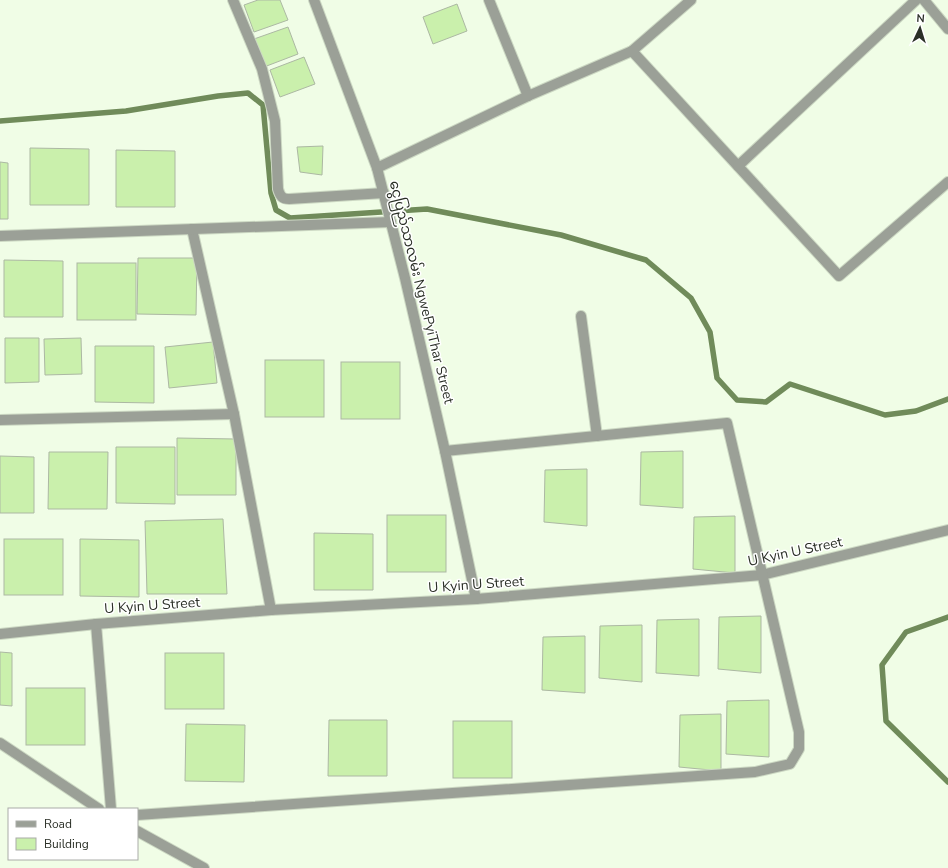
<svg xmlns="http://www.w3.org/2000/svg" width="948" height="868" font-family="'Nunito Sans','Noto Sans Myanmar',sans-serif">
	<style>
		.lines { fill: none; stroke-linecap: round; stroke-linejoin: round }
		.stream { stroke: #708b5a; stroke-width: 5.5 }
		.building { fill: #caf0ac; stroke: #acb8a3 }
		.minor-casing { stroke: #ccd8c3; stroke-width: 12 }
		.minor { stroke: #9ba097; stroke-width: 10 }
		.labels { text-anchor: middle; stroke-width: 3; stroke-linejoin: round; paint-order: stroke }
		.street-label { font-size: 14px; fill: #2a2f26; stroke: #fff }
	</style>
	<rect width="100%" height="100%" fill="#f0fde6"/>
	<g class="lines">
		<g class="stream">
			<path d="M0,121L126,111L218,96L248,93L263,105L271,193L276,210L290,218L427,209L561,235L646,260L691,298L710,332L717,378L737,400L766,402L790,384L885,415L916,411L948,399"/>
			<path d="M948,617L906,632L882,665L886,721L948,782"/>
		</g>
	</g>
	<g class="building">
		<path d="M258,0H280L288,20L254,32L244,5Z"/>
		<path d="M457,4L467,31L433,44L423,17Z"/>
		<path d="M288,27L298,54L264,67L254,39Z"/>
		<path d="M304,57L315,84L280,97L270,70Z"/>
		<path d="M323,146L322,175L300,172L297,147Z"/>
		<path d="M30,148L89,149V205H30Z"/>
		<path d="M116,150L175,151V207H116Z"/>
		<path d="M0,162L8,163V219H0Z"/>
		<path d="M138,258H197L196,315L137,314Z"/>
		<path d="M4,260L63,261V317H4Z"/>
		<rect x="77" y="263" width="59" height="57"/>
		<path d="M5,338H39V382L5,383Z"/>
		<path d="M81,338L82,374L45,375L44,339Z"/>
		<path d="M213,342L217,383L169,388L165,347Z"/>
		<path d="M95,346H154V403L95,402Z"/>
		<rect x="265" y="360" width="59" height="57"/>
		<rect x="341" y="362" width="59" height="57"/>
		<path d="M177,438L236,439V495H177Z"/>
		<path d="M116,447H175V504L116,503Z"/>
		<path d="M683,451V508L640,505L641,452Z"/>
		<path d="M49,452H108L107,509H48Z"/>
		<path d="M0,456L34,457V513H0Z"/>
		<path d="M587,469V526L544,522L545,470Z"/>
		<rect x="387" y="515" width="59" height="57"/>
		<path d="M735,516V573L693,569L694,517Z"/>
		<path d="M223,519L227,594H147L145,521Z"/>
		<path d="M314,533L373,534V590H314Z"/>
		<rect x="4" y="539" width="59" height="56"/>
		<path d="M80,539L139,540V597L80,596Z"/>
		<path d="M761,616V673L718,669L719,617Z"/>
		<path d="M699,619V676L656,673L657,620Z"/>
		<path d="M642,625V682L599,678L600,626Z"/>
		<path d="M585,636V693L542,690L543,637Z"/>
		<path d="M0,652L12,653V706L0,705Z"/>
		<rect x="165" y="653" width="59" height="56"/>
		<rect x="26" y="688" width="59" height="57"/>
		<path d="M769,700V757L726,754L727,701Z"/>
		<path d="M721,714V771L679,767L680,715Z"/>
		<path d="M329,720H387V776H328Z"/>
		<rect x="453" y="721" width="59" height="57"/>
		<path d="M186,724L245,725L244,782L185,781Z"/>
	</g>
	<g class="lines">
		<defs>
			<g id="minor">
				<path d="M233,0L262,69L275,121L278,189C280,196 282,199 289,199L384,193"/>
				<path d="M314,0L377,168L405,278L445,451L476,599"/>
				<path d="M489,0L528,96"/>
				<path d="M924,0L948,29"/>
				<path d="M632,51L839,276L948,182"/>
				<path d="M738,166L916,0"/>
				<path d="M377,168L528,96L632,51L691,0"/>
				<path d="M192,229L234,414L271,610"/>
				<path d="M0,236L391,222"/>
				<path d="M581,316L597,436"/>
				<path d="M0,420L234,414"/>
				<path d="M96,624L111,809"/>
				<path d="M0,634L96,624L271,610L476,599L762,575L948,530"/>
				<path d="M0,743L99,809"/>
				<path d="M137,815L755,772L790,764L799,749V732L727,423L445,451"/>
				<path d="M137,831L204,868"/>
			</g>
		</defs>
		<use href="#minor" class="minor-casing"/>
		<use href="#minor" class="minor"/>
	</g>
	<g class="labels">
		<g class="street-label">
			<text transform="translate(422 292) rotate(76)" y="5">ငွေပြည်သာလမ်း NgwePyiThar Street</text>
			<text transform="translate(795 551) rotate(-12)" y="5">U Kyin U Street</text>
			<text transform="translate(476 584) rotate(-4)" y="5">U Kyin U Street</text>
			<text transform="translate(152 605) rotate(-4)" y="5">U Kyin U Street</text>
		</g>
	</g>
	<rect x="8" y="808" width="130" height="52" fill="#ffffff" stroke="#aaaca8"/>
	<rect x="16" y="821" width="20" height="6" fill="#9ba097" stroke="#aaaca8"/>
	<text x="44" y="828" font-size="12" fill="#2a2f26">Road</text>
	<rect x="16" y="838" width="20" height="12" fill="#caf0ac" stroke="#aaaca8"/>
	<text x="44" y="848" font-size="12" fill="#2a2f26">Building</text>
	<g transform="translate(920 28) rotate(4)" stroke="#ffffff" stroke-width="3" paint-order="stroke">
	<path d="M0-3L7 15L0 10L-7 15Z" fill="#2a2f26"/>
	<text y="-6" font-size="11" font-weight="bold" text-anchor="middle" fill="#2a2f26">N</text>
	</g>
</svg>
